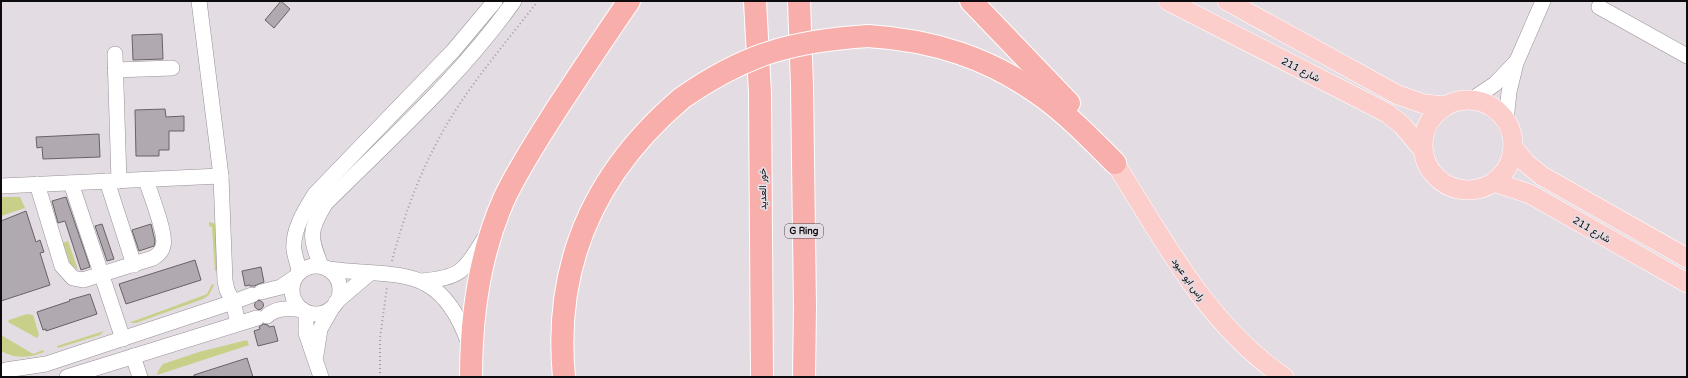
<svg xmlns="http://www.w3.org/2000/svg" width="1688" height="378" font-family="'Varela Round',Vazirmatn,sans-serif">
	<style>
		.green { fill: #c8cf89 }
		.building { fill: #b0a9af; stroke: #686267 }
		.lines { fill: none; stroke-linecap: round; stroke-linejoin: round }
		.minor-casing { stroke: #979096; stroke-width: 16 }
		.major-casing { stroke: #fff; stroke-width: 20 }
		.highway-casing { stroke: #fff; stroke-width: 24 }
		.path { stroke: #a19ba1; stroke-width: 2; stroke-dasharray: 1 3; stroke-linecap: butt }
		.minor { stroke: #fff; stroke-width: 15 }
		.major { stroke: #fbcecc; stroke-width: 19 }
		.highway { stroke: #f8aeaa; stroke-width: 22 }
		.highway-bridge-casing { stroke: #fff; stroke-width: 24; stroke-linecap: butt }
		.highway-bridge { stroke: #f8aeaa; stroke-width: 22 }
		.labels { text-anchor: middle; stroke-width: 3.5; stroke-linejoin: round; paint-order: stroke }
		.shield { fill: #e4dce3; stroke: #4e4a4d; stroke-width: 1 }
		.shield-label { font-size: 9px; font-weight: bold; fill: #0d0b0d }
		.street-label { font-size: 10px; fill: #0d0b0d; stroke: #e4dce3 }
	</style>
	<rect width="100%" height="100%" fill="#e4dce3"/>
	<g class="green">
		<path d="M1,197H20L25,208L1,216Z"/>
		<path d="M209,222L216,224L219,271H215L212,227L209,226Z"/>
		<path d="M68,241L78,270L70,263L63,243Z"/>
		<path d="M212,284L214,285L209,295L203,299L136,323H132L130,322L134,321L202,296L207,294Z"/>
		<path d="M27,314L33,315L39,335L37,338L8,322L9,320Z"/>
		<path d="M104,331L100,335L58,348L57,346Z"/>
		<path d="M1,335L33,354L43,350L44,352C29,358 16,359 1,351Z"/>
		<path d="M247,340L249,345L157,375L158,371L163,364L199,352Z"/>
	</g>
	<g class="building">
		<path d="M281,1L290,9L274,28L265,20Z"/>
		<path d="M162,34L163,59L133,60L132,35Z"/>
		<path d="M165,109L166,117L184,116V131H169V150H159V156H136L135,110Z"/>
		<path d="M99,134L100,157L43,159L42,147L37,148L36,137Z"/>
		<path d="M66,197L90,267L81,270L65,221L58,223L52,201Z"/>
		<path d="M26,211L36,242L40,240L44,252L40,253L50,285L1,301V221Z"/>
		<path d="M102,224L114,259L107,261L95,226Z"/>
		<path d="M151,224L155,241L154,246L139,251L132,230Z"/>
		<path d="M195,260L201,280L126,304L119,284Z"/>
		<path d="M261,267L264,282L254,286H250V285L245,286L242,271Z"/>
		<path d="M90,294L97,314L46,331V329L43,330L37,312L70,301L69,300Z"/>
		<circle cx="259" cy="305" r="4.5"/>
		<path d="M263,324L268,325L269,327L274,326L278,341L258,346L254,331L260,329L259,327Z"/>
		<path d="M247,358L253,377H194V375Z"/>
	</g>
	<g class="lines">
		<defs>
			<g id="minor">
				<path d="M199,1L221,176L225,281L227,290L233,302L238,323"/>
				<path d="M1599,7L1687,56"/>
				<path d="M115,54L119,181"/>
				<path d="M115,70L172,68"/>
				<path d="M1471,100L1495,84L1515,63"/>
				<path d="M1506,121L1509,92L1516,63L1543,1"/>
				<path d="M107,181L134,265"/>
				<path d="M71,183L123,339"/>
				<path d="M37,184L62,266L73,278L83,280L153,258C158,255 162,252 163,246C167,235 150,193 146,180"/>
				<path d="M1,186L221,176"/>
				<circle cx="316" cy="290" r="24"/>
				<path d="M321,266C310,237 308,232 325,204C391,138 460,77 514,1"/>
				<path d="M328,269C400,278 440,262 469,344"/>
				<path d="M299,271C298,264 295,257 294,250C292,230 305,210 315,194L453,51L495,1"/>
				<path d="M422,281C462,277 463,272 484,239"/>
				<path d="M261,292L281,287L294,278"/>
				<path d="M336,302L370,273"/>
				<path d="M306,312V333L321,377"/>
				<path d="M267,316C276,307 291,308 303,310"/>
				<path d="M316,355L320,329L332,308"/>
				<path d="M133,356L140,377"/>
				<path d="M6,370L46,364L233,302L252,295"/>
				<path d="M67,377L257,318"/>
			</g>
			<g id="major">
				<path d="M1168,1L1387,113L1402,125L1423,150"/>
				<path d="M1227,1L1398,95L1424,104L1446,106"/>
				<circle cx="1468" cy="145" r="45"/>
				<path d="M1513,147L1525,162L1542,176L1687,258"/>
				<path d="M1115,163C1163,239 1207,325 1284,377"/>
				<path d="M1494,182L1530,194L1687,283"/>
			</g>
			<g id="highway">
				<path d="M755,1L760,93L762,377"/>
				<path d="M799,1L802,86L805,307L804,377"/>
				<path d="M971,1L1069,103"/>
				<path d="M868,36C933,40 990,58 1043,97C1069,116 1092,140 1115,163"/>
				<path d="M471,377C471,316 479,255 504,199C519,167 539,137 558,107C581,72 605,36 629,1"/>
				<path d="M564,377C553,263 596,171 682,98"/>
			</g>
		</defs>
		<use href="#minor" class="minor-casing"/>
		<use href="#major" class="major-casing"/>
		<use href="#highway" class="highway-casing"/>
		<g class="path">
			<path d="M392,261C402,223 415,185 433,150C460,95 501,49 538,1"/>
			<path d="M380,377V338L387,287"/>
		</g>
		<use href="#minor" class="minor"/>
		<use href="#major" class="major"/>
		<use href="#highway" class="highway"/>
		<defs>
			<path id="highway-bridge" d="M682,98C745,54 792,41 868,36"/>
		</defs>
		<use href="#highway-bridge" class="highway-bridge-casing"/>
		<use href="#highway-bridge" class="highway-bridge"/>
	</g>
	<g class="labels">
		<rect class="shield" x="785" y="224" width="38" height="14" rx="3"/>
		<g class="shield-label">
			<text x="804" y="234">G Ring</text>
		</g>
		<g class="street-label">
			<text transform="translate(1301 69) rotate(27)" y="4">شارع 211</text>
			<text transform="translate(762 189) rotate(-91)" y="4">خور العديد</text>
			<text transform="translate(1592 229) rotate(30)" y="4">شارع 211</text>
			<text transform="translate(1189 279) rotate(55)" y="4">راس ابو عبود</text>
		</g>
	</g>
	<rect width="1688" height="378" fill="none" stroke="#0d0b0d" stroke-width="4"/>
</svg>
